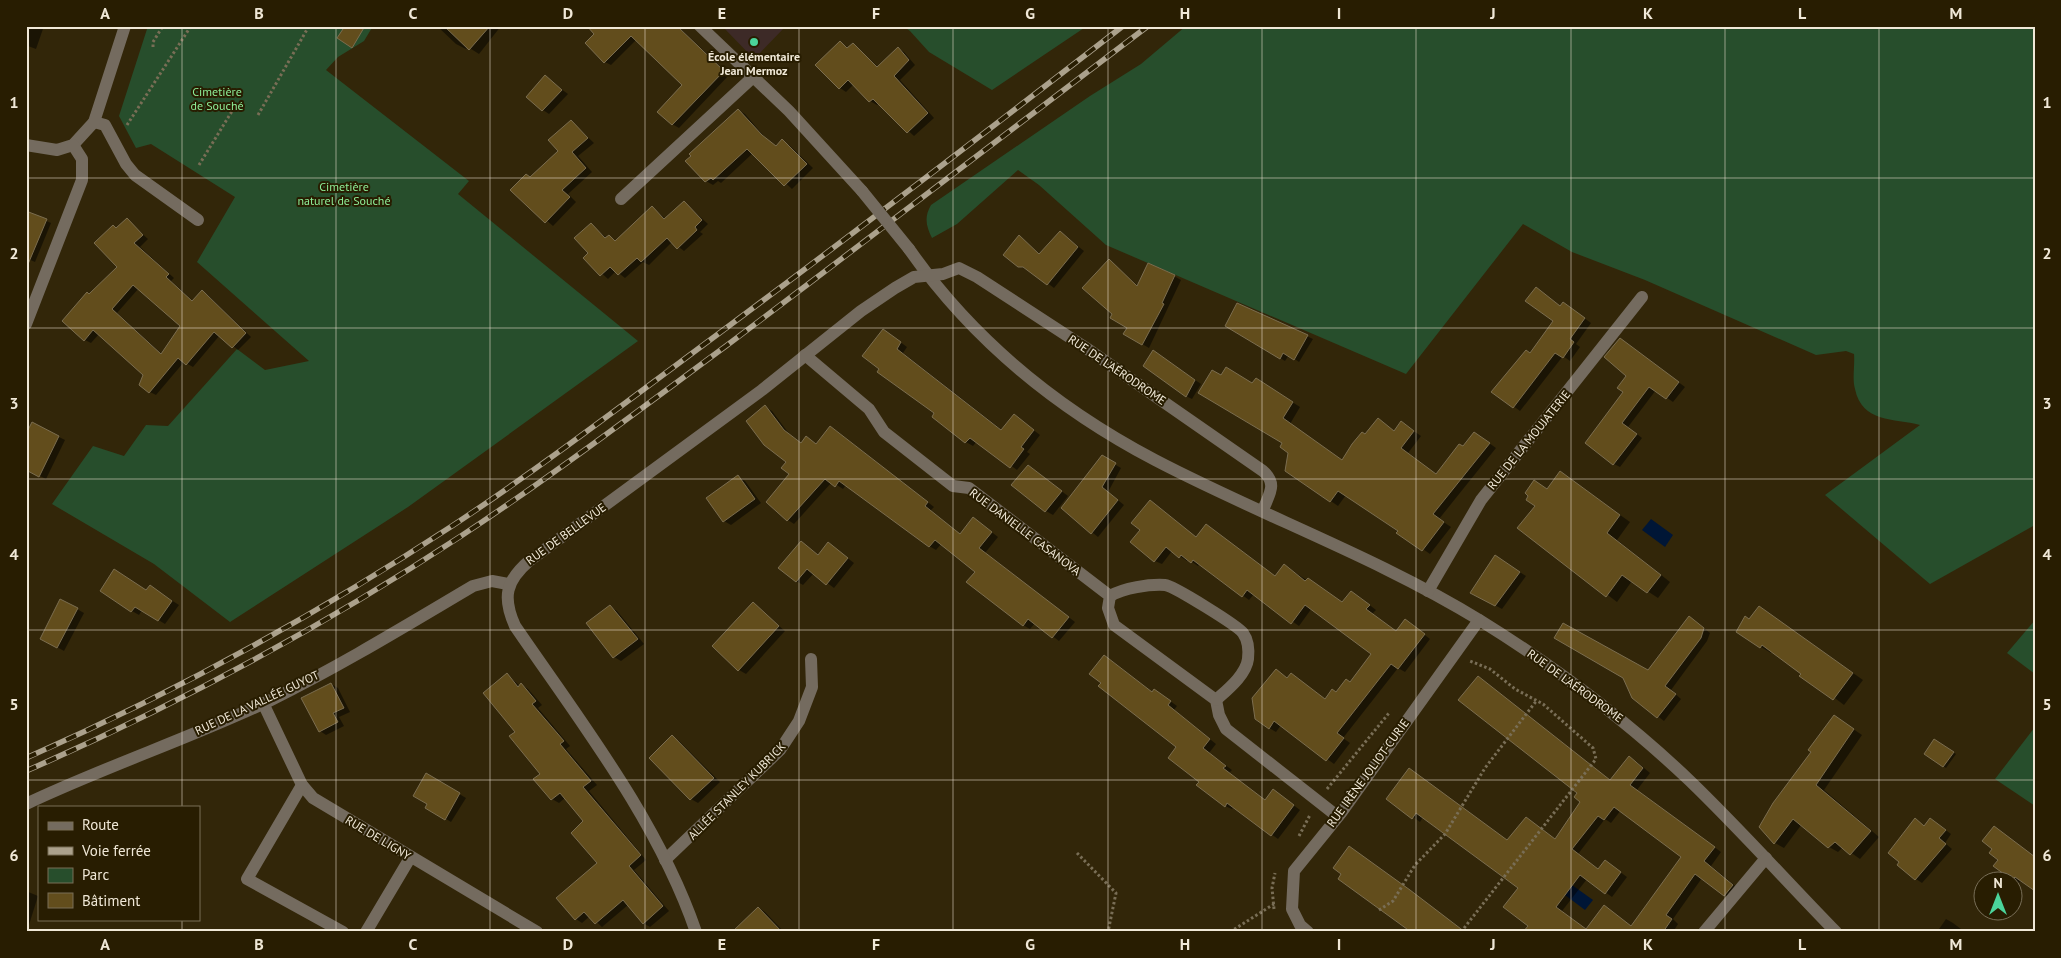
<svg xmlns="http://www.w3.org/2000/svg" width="2061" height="958" font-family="'PT Sans',sans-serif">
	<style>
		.education { fill: #3d2a27 }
		.green { fill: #274e2c }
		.water { fill: #001636 }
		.shadow { fill: #0007; fill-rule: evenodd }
		.building { fill: #624d1c; stroke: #7b6d4f; fill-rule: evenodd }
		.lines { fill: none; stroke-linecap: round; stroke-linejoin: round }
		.path { stroke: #796e56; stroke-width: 3; stroke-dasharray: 2.5 2.5; stroke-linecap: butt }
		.minor { stroke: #746b5f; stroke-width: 12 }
		.rail-casing { stroke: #aba18c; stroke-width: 5.5 }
		.rail { stroke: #281d01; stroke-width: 4; stroke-dasharray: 11; stroke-linecap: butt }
		.minor-bridge { stroke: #746b5f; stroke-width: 12 }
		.grid { fill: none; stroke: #f0e8d7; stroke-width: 1; stroke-opacity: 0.55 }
		.poi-dot { fill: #4bd49b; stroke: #281d01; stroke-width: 2 }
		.labels { text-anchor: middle; stroke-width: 4; stroke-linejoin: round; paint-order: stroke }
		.poi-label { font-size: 12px; font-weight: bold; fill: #f0e8d7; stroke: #281d01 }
		.park-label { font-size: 12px; fill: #8eef99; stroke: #281d01 }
		.street-label { font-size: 12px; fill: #f0e8d7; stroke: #281d01 }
		.neatline { fill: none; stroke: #f0e8d7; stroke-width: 2 }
		.grid-label { font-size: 16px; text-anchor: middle; font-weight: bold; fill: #f0e8d7 }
	</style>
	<rect width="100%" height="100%" fill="#322609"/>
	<path class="education" d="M722,26H786L754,59Z"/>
	<g class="green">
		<path d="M148,26H373L364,41L338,57L326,70L469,181L458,194L638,341L408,507L230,622L154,564L52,504L93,446L124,456L146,425L168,426L237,349L265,370L309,361L197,262L235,197L151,144L136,148L119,116Z"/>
		<path d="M903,26H1087L992,90L929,52L910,31Z"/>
		<path d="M1186,26H2035V525L1930,584L1825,495L1920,425C1894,418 1862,423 1855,389C1852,379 1855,365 1854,354L1846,351L1816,355L1645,280L1572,252L1523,224L1406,374L1106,245L1039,185L1018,170L957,224L932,238C926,226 924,217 931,205L1090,96L1141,64Z"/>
		<path d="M2035,620V674L2007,653Z"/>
		<path d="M2035,727V806L1995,779Z"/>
	</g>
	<g class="water">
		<path d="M1651,519L1673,535L1665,547L1642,530Z"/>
		<path d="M1572,885L1593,900L1585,910L1565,895Z"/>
	</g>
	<g class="shadow">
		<path d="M26,26H44L36,49L28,46L26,51Z"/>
		<path d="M437,26H501L479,54L468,47L466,49L456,44Z"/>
		<path d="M599,26H678L729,75L679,128L672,124L684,85L636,40L611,65L605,62L596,34Z"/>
		<path d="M840,43L849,48L853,45L859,49L878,67L898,48L904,52L915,65L900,80L934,118L914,136L879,104L877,105L870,101L854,84L846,92L840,88Z"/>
		<path d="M545,77L568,94L549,114L543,110Z"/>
		<path d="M738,110L745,114L768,141L777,147L782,141L789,145L813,168L792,189L753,153L721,183L718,181L713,185L706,181L687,161Z"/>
		<path d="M571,121L594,143L578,156L592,172L568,194L576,202L553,226L512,190L531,178L560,151Z"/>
		<path d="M684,202L708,224L700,232L703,234L684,251L672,242L649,265L643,262L625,278L616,271L608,279L585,258L590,253L591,225L607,238L609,236L616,241L652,207L666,219Z"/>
		<path d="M26,212L51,223L35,262L26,258Z"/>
		<path d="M127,220L148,239L140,247L174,278L171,281L194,302L202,291L208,295L251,337L238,350L220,335L193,367L184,362L156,395L150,392L145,374L99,334L91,343L85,340L90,295L119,267L117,229ZM139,288L182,326L162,354L117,313Z"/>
		<path d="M1060,232L1084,251L1054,288L1030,270L1018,266L1019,236L1041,255Z"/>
		<path d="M1110,261L1138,286L1174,276L1181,280L1149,348L1125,334L1129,328L1113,314Z"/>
		<path d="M1564,303L1591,323L1576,344L1580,347L1570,361L1563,356L1520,411L1493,391L1530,354L1555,321Z"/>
		<path d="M1238,304L1313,339L1299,362L1289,355L1285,361L1227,326Z"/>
		<path d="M884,330L907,347L903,353L1002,430L1014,415L1040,435L1027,452L1030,454L1017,470L977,441L973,446L966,442L933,416L936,413L881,368Z"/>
		<path d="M1620,339L1685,387L1673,402L1656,390L1628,427L1642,438L1620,467L1614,464L1628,376Z"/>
		<path d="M1159,355L1201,384L1192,399L1186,396Z"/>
		<path d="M1221,377L1253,385L1264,384L1300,407L1290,424L1343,461L1378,419L1395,432L1401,422L1421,436L1408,453L1437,475L1463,448L1482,438L1496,448L1439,519L1451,527L1430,554L1346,495L1338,506L1286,470L1290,452L1284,443Z"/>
		<path d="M765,407L772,411L790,435L802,444L817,445L830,427L837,431L934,507L930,511L961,535L980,523L998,537L985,553L1075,622L1059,641L1035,623L1030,629L1023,625L976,571L941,544L936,550L929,546L846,485L843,489L832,482L794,524L788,520L791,474Z"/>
		<path d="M59,437L65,440L46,479L26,469Z"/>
		<path d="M1102,457L1121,468L1108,492L1124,505L1098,537L1062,508Z"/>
		<path d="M1028,466L1068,496L1053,515L1046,511Z"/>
		<path d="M1560,472L1630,522L1617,540L1670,582L1658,598L1632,581L1617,602L1519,528L1537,505L1535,481L1548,490Z"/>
		<path d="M738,477L745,481L761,503L731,525L724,521Z"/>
		<path d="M1150,501L1197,538L1276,577L1291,570L1343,603L1358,596L1376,610L1372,614L1397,632L1412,625L1430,639L1405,672L1398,668L1343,738L1350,743L1334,764L1281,725L1276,732L1269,728L1288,679L1326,700L1351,683L1373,654L1312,608L1299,626L1254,594L1249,600L1200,564L1198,566L1188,559L1187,561L1172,551L1162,564L1155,561L1142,530Z"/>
		<path d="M801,542L819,555L828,543L854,563L834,588L814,573L803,585L796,581Z"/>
		<path d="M1502,561L1526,576L1502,609L1471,592Z"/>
		<path d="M147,591H157L179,605L165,624L142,610L139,615L132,611Z"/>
		<path d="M753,604L785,631L746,674L739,670Z"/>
		<path d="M610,607L617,611L644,644L621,661L614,657Z"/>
		<path d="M1759,607L1863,680L1844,705L1773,651L1771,653L1761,647L1750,620Z"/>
		<path d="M77,609L84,613L64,651L41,638Z"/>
		<path d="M1695,621L1710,633L1707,641L1671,690L1681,699L1664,721L1633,697L1624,677L1649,672Z"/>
		<path d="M1111,660L1153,693L1155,690L1177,706L1174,710L1216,744L1209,753L1232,770L1229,773L1266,801L1280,795L1300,810L1278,839L1234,807L1232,809L1225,806L1201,782L1178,747Z"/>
		<path d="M507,675L520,686L522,685L528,689L542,705L538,708L570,746L566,749L597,785L589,791L646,860L634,870L669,911L650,927L643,923L628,905L602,927L590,916L582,923L576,919L598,863L585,822L565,798L559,803L552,799L541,774L516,732Z"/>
		<path d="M1478,678L1611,781L1630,758L1637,762L1650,773L1637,790L1721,852L1711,866L1739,889L1731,899L1702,878L1673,919L1678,924L1673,932H1628L1683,856L1621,810L1611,823L1605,819L1578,854L1599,870L1612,866L1627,877L1612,897L1587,879L1562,911L1589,932L1519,888L1423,817L1420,822L1388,799L1508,841L1556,840L1582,802L1579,793Z"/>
		<path d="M331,684L338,688L350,712L339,717L344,726L326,735L320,731Z"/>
		<path d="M1843,722L1862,735L1824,790L1879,837L1860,859L1843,847L1838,852L1829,847L1802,824L1784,848L1775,843L1761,827L1812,752Z"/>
		<path d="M672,737L679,741L720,782L698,803L691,799L651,758Z"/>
		<path d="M1935,741L1956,754L1946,768L1943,766Z"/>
		<path d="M427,775L466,798L451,822L427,807L429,804Z"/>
		<path d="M1931,819L1951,834L1945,843L1952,849L1922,883L1916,879L1915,820L1925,827Z"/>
		<path d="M1995,828L2022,880L2019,883L2013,879L2000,860Z"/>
		<path d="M26,891L38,896L28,928H26Z"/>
		<path d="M759,908L765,912L784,932H740Z"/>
		<path d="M1946,919L1953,923L1965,932H1937Z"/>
	</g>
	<g class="building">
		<path d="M345,26H365L352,48L337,38Z"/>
		<path d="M444,26H490L469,50Z"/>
		<path d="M587,26H677L724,71L672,125L657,112L682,85L631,36L604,63L585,43L594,34Z"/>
		<path d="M840,41L847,48L853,43L877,67L898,47L909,60L894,76L928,113L907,133L873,99L869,102L848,80L839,89L815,65Z"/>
		<path d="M545,75L562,90L542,111L526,97Z"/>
		<path d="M738,109L762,135L776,146L782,139L807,164L784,186L747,149L713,180L711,178L705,182L685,161L691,156L689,154Z"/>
		<path d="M571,120L588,138L572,152L586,168L562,190L570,197L545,223L510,190L526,174L530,177L558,151L548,140Z"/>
		<path d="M684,201L702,220L695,227L697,230L677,249L667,238L641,262L637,258L618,275L610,267L600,276L583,258L588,253L574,238L591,223L605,238L609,235L615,241L652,206L664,219Z"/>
		<path d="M26,211L47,219L26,269Z"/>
		<path d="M127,218L143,235L134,243L169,274L166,277L192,301L202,290L246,333L232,348L214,332L186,365L178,358L149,393L139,385L143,375L93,330L84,341L62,321L87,292L89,294L117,267L94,243L113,225L116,228ZM133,285L180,326L161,354L112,309Z"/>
		<path d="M1060,231L1078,247L1047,285L1023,267H1018L1003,255L1019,235L1039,254Z"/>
		<path d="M1109,259L1137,286L1148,263L1175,275L1162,303L1164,304L1142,345L1123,334L1127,328L1110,318L1112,314L1082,288Z"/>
		<path d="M1536,287L1560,306L1563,302L1585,318L1570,339L1574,342L1563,358L1555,353L1513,408L1491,392L1526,350L1530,353L1553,321L1525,301Z"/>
		<path d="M1237,303L1308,335L1294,360L1283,353L1280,359L1225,326Z"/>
		<path d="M883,329L901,342L897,349L1001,430L1014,414L1034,430L1021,447L1024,449L1010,468L970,438L965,443L932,417L934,413L877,372L879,369L862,356Z"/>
		<path d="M1620,338L1679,382L1666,399L1649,387L1622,423L1637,434L1613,465L1585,443L1623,392L1617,388L1626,376L1604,357Z"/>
		<path d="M1153,350L1195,380L1186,397L1143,366Z"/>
		<path d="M1226,367L1252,383L1256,378L1293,402L1283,418L1342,460L1352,444L1362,432L1365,434L1378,418L1394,431L1401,421L1414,431L1401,448L1436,474L1459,444L1463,446L1474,432L1490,443L1433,514L1444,522L1422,551L1396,533L1398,531L1338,491L1330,502L1285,471L1288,453L1280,447L1282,443L1198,393L1212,370L1221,375Z"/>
		<path d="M765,405L784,430L801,443L806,436L816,444L830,426L928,502L925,506L960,534L973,517L992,532L979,548L1069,617L1052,638L1028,619L1023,626L966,582L975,572L935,540L929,547L839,481L835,487L825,479L787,521L766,502L789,474L781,468L786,462L764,445L746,421Z"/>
		<path d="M32,422L59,436L39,477L26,470V434Z"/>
		<path d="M1102,455L1116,463L1102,487L1118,500L1091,534L1061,508Z"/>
		<path d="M1028,465L1062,491L1045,512L1011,485Z"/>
		<path d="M1560,471L1620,515L1607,533L1661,575L1647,593L1622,575L1606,597L1517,528L1535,506L1526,500L1528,496L1525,493L1534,480L1547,489Z"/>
		<path d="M738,475L755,499L723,522L706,498Z"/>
		<path d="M1150,500L1196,537L1206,524L1275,576L1284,564L1305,581L1308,578L1342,602L1351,591L1370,605L1366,609L1396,631L1405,619L1425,634L1398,669L1391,664L1337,733L1344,738L1326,761L1274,721L1269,729L1255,719L1252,698L1276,669L1287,678L1291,673L1325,699L1332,689L1336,692L1346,679L1350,682L1371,654L1305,605L1291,624L1247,590L1242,597L1193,560L1191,563L1181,555L1179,558L1166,547L1154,562L1130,542L1140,530L1131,523Z"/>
		<path d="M801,541L818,555L828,542L848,558L826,585L807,569L796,582L778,568Z"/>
		<path d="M1495,555L1520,572L1495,606L1470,593Z"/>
		<path d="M114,569L146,590L150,585L172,601L158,621L135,607L131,612L100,591Z"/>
		<path d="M60,599L78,608L57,648L40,639Z"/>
		<path d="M753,602L779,626L738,671L712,646Z"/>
		<path d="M610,605L638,639L613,658L586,623Z"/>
		<path d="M1759,606L1853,673L1833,700L1799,676L1801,674L1762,645L1760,648L1736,632L1745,616L1749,619Z"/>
		<path d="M1689,616L1704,628L1701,638L1665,686L1676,694L1657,718L1632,698L1623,678L1554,638L1563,623L1648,670Z"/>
		<path d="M1104,655L1152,692L1154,689L1171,701L1168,705L1210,739L1203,748L1226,766L1223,768L1265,800L1273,789L1294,805L1271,836L1227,803L1225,807L1196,785L1199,782L1168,758L1176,747L1098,686L1101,683L1089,674Z"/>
		<path d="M507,673L518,687L521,683L536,701L532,704L564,741L560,744L591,781L583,787L641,855L629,866L663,906L643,924L623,900L595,924L584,912L575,920L556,898L597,863L571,833L583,821L560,793L551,800L533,779L540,774L509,736L515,732L483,693Z"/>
		<path d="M1478,676L1610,780L1629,756L1643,768L1630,785L1715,847L1704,861L1733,885L1724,896L1695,874L1666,915L1672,919L1663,932H1523L1528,926L1503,907L1518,888L1416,813L1412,819L1386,799L1409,768L1507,840L1526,817L1555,839L1580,802L1574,797L1577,793L1458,700ZM1614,807L1681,857L1631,926L1604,905L1586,929L1556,907L1580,875L1605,894L1621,872L1605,860L1598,869L1572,849L1598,816L1604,820Z"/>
		<path d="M331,683L344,708L333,713L338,722L319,732L301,698Z"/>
		<path d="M1834,715L1854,729L1816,785L1871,831L1850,855L1835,842L1828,848L1793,819L1774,844L1759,827L1773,803L1811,752L1808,750Z"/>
		<path d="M672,735L714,778L690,800L649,758Z"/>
		<path d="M1934,739L1954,752L1943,767L1924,754Z"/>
		<path d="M426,773L460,793L445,820L425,808L427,804L413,796Z"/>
		<path d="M1915,818L1924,826L1930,818L1946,830L1939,838L1946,844L1915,880L1897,865L1899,862L1888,853Z"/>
		<path d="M1994,826L2035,857V891L2015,877L2012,880L1993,866L1998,860L1989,853L1992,849L1982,841Z"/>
		<path d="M1349,846L1410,890L1465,932H1411L1338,879L1341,874L1333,868Z"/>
		<path d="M758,907L782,932H732Z"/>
	</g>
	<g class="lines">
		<g class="path">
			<path d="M153,47V42L163,26"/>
			<path d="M258,115L309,26"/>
			<path d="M127,125L191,26"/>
			<path d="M199,165L237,103"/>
			<path d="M1327,789L1389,713"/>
			<path d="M1299,836L1310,815"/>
			<path d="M1077,853L1116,893L1108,932"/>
			<path d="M1274,909L1272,888L1275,873"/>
			<path d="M1379,910L1393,901L1415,865L1445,834L1485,768L1537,700"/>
			<path d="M1230,932L1274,904"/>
			<path d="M1461,932L1596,759L1593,748L1543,704L1515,689L1490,669L1470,661"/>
		</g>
		<g class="minor">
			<path d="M700,26L789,111L862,191"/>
			<path d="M94,122L105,125L126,164L135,175L198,220"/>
			<path d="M26,145L57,150L73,145L94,122L125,26"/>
			<path d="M621,199L752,78"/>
			<path d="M909,249C972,339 1058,409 1155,460C1262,516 1377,557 1481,621C1555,667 1626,720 1689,780C1740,829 1787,882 1836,932"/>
			<path d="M26,324L82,180V159L73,145"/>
			<path d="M805,355L869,409L884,432L953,486L969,488L1110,596L1108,608L1114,625L1216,700L1219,715L1226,729L1337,816"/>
			<path d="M1428,591L1481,500L1642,297"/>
			<path d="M1110,596C1124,588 1149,584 1165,585C1174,586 1238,626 1243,633C1248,640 1249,650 1248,659C1246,675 1227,690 1216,700"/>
			<path d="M263,703L302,785L313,798L537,932"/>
			<path d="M302,785L247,879L343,932"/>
			<path d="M26,804C106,766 191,738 271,700C340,666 407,625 473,586L492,581L508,584"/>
			<path d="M665,860L780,750L799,721L812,687L811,659"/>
			<path d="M366,932L410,858"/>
			<path d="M696,932C658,821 580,721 515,626C502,597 506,581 529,561L762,390L861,311L895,288L914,277L943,274L959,268L977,277L1086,348L1263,471C1278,484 1269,494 1263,510"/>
			<path d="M1308,932L1300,925L1292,909L1294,871L1341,813L1479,620"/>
			<path d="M1704,932L1766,858"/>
		</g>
		<defs>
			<g id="rail">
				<path d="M26,758C174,693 316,615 452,526C540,468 625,403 710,340C849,237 986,132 1123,26"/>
				<path d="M26,771C177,705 324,626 461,536C552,476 639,410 726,346C867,240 1007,133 1148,26"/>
			</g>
		</defs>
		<use href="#rail" class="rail-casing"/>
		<use href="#rail" class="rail"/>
		<path class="minor-bridge" d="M862,191L909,249"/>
	</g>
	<path class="grid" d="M182,26V807M336,26V932M490,26V932M645,26V932M799,26V932M953,26V932M1108,26V932M1262,26V932M1416,26V932M1571,26V932M1725,26V932M1879,26V932M26,178H2035M26,328H2035M26,479H2035M26,630H2035M26,780H2035M182,919V932"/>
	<circle class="poi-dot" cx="754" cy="42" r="5"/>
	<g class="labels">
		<g class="poi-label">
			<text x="754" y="61">École élémentaire<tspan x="754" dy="14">Jean Mermoz</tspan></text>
		</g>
		<g class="park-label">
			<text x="217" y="96">Cimetière<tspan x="217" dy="14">de Souché</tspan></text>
			<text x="344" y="191">Cimetière<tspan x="344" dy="14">naturel de Souché</tspan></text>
		</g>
		<g class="street-label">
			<text transform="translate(1117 370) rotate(34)" y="4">RUE DE L'AÉRODROME</text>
			<text transform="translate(1529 440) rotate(-51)" y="4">RUE DE LA MOUJATERIE</text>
			<text transform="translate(1025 532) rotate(37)" y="4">RUE DANIELLE CASANOVA</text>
			<text transform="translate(566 534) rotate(-36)" y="4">RUE DE BELLEVUE</text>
			<text transform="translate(1575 686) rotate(36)" y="4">RUE DE L'AÉRODROME</text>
			<text transform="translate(257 703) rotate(-25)" y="4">RUE DE LA VALLÉE GUYOT</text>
			<text transform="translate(1368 773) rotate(-54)" y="4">RUE IRÈNE JOLIOT-CURIE</text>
			<text transform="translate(737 791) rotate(-45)" y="4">ALLÉE STANLEY KUBRICK</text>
			<text transform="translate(378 838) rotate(31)" y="4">RUE DE LIGNY</text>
		</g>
	</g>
	<rect width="2061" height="958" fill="none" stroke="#281d01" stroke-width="55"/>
	<rect x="38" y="806" width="162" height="115" fill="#281d01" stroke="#786e57"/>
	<rect x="48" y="822" width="25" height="8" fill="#746b5f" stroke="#786e57"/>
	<text x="82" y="830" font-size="15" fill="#f0e8d7">Route</text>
	<rect x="48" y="847" width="25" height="8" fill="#aba18c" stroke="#786e57"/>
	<text x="82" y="856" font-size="15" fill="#f0e8d7">Voie ferrée</text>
	<rect x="48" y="868" width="25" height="15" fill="#274e2c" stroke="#786e57"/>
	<text x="82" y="880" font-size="15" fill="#f0e8d7">Parc</text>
	<rect x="48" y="893" width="25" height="15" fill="#624d1c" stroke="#786e57"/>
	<text x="82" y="906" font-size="15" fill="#f0e8d7">Bâtiment</text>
	<g transform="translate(1998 896)"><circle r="24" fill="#281d01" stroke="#786e57"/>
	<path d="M0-4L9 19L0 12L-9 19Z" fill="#4bd49b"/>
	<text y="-8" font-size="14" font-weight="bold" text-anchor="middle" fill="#f0e8d7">N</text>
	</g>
	<rect x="28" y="28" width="2006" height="902" class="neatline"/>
	<g class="grid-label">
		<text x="105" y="19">A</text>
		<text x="259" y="19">B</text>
		<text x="413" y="19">C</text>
		<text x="568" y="19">D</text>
		<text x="722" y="19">E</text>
		<text x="876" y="19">F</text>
		<text x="1030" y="19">G</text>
		<text x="1185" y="19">H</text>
		<text x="1339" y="19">I</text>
		<text x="1493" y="19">J</text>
		<text x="1648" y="19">K</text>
		<text x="1802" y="19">L</text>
		<text x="1956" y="19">M</text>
		<text x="14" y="108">1</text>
		<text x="2047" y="108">1</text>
		<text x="14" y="259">2</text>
		<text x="2047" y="259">2</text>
		<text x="14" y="409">3</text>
		<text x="2047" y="409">3</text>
		<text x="14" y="560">4</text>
		<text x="2047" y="560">4</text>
		<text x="14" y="710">5</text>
		<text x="2047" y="710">5</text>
		<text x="14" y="861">6</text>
		<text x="2047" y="861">6</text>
		<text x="105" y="950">A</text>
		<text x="259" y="950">B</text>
		<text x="413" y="950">C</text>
		<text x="568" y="950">D</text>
		<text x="722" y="950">E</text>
		<text x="876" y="950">F</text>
		<text x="1030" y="950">G</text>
		<text x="1185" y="950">H</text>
		<text x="1339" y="950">I</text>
		<text x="1493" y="950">J</text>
		<text x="1648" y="950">K</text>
		<text x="1802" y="950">L</text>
		<text x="1956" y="950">M</text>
	</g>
</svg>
